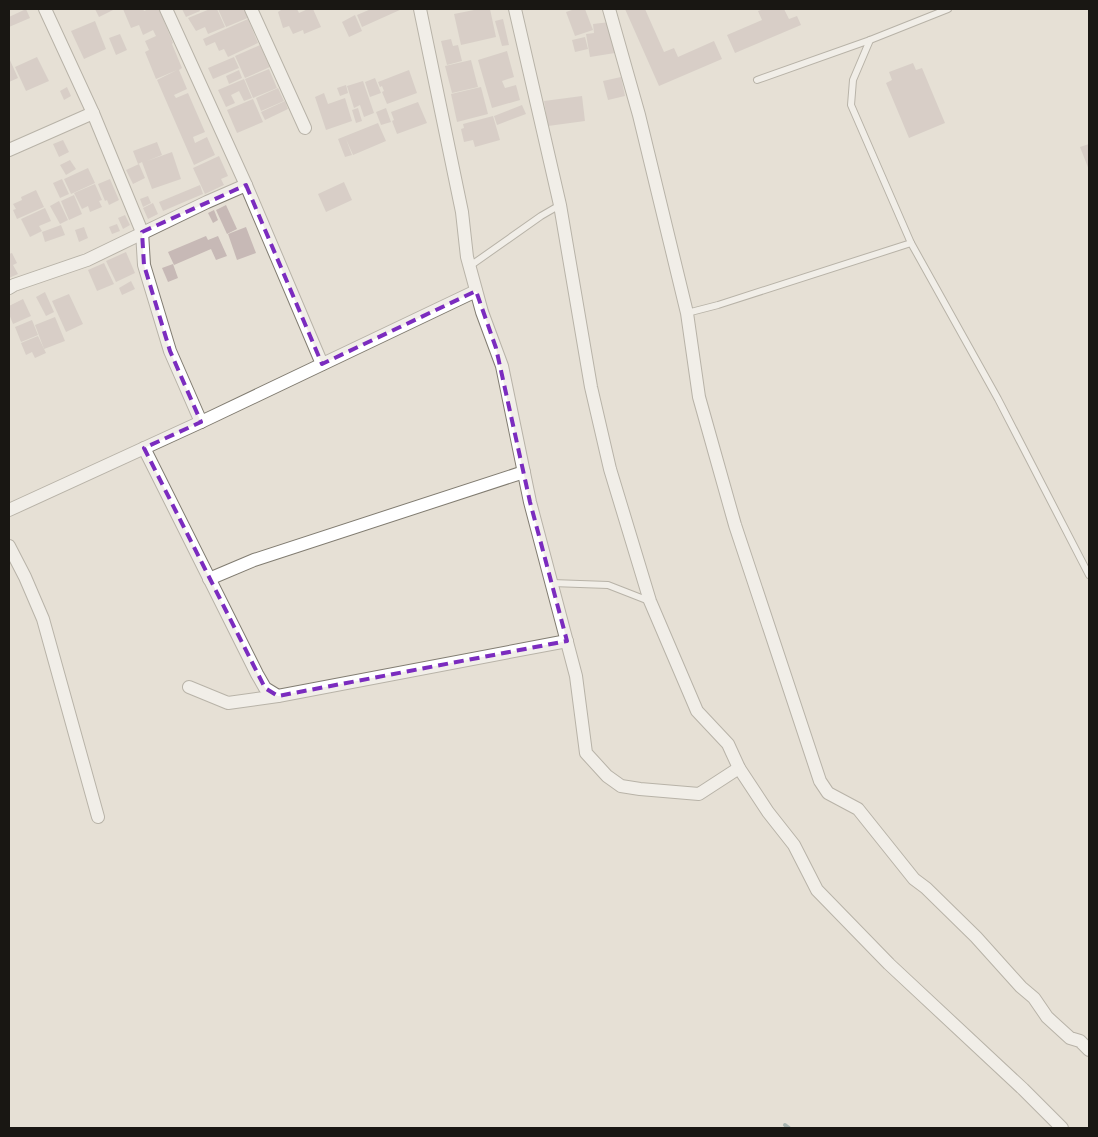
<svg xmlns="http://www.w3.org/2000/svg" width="1098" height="1137" font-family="'Noto Sans',sans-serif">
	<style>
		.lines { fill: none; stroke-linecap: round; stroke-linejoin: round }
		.stream { stroke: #608183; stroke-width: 4 }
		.building { fill: #c7b9b6 }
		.service-casing { stroke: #817c71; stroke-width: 8 }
		.minor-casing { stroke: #817c71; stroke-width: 14 }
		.service { stroke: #fff; stroke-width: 6 }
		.minor { stroke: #fff; stroke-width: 12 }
		.marked { fill: none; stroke: #7b2cbf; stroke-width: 4; stroke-dasharray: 10 6; stroke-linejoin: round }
	</style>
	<rect width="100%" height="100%" fill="#e6e0d5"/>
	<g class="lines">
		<path class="stream" d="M785,1125L789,1128"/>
	</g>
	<g class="building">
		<path d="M26,9L30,18L9,27V17Z"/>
		<path d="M95,9H115L99,17Z"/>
		<path d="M123,9H143L144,11L149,9H159L173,43L172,44L182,68L179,70L187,89L174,95L176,98L188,93L205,132L193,137L195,143L207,137L215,155L194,165L157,80L177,70L156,79L145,52L149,50L145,41L156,36L153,30L143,35L139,25L131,28Z"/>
		<path d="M182,9H199L200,11L186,17Z"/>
		<path d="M210,9H217L225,27L208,34L205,27L196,31L188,18Z"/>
		<path d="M218,9H247L250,17L226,27Z"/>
		<path d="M281,9H297L299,13L308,9H313L321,27L304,34L303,30L293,34L289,26L283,28L278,12L281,10Z"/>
		<path d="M371,9H402L362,27L357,15Z"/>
		<path d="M479,9H490L496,37L461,45L454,14Z"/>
		<path d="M575,9H585L593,30L575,36L566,12Z"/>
		<path d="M625,9H645L664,52L674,48L678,57L714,41L722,59L659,86Z"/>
		<path d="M764,9H784L789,19L797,16L801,25L735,53L727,35L762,20L758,11Z"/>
		<path d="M355,15L362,31L349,37L342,22Z"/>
		<path d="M248,19L258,43L228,57L224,49L219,51L215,42L206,46L203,39Z"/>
		<path d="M503,19L509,45L502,46L495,21Z"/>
		<path d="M95,21L106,49L84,59L71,31Z"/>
		<path d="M610,22L615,53L590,57L586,34L594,33L593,24Z"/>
		<path d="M120,34L127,50L116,55L109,38Z"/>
		<path d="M585,37L588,49L575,52L572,40Z"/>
		<path d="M451,39L453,46L458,45L462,61L447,65L441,41Z"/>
		<path d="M260,45L270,67L245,78L235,56Z"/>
		<path d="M507,51L514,77L502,81L505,88L516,85L520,100L492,108L478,60Z"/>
		<path d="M37,57L49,81L26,91L15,67Z"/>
		<path d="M234,57L239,68L213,79L208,68Z"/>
		<path d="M9,58L18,78L9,82Z"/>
		<path d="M471,60L478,87L452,93L445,66Z"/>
		<path d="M913,63L916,70L922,68L945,123L909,138L886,83L892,80L889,72Z"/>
		<path d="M269,69L277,88L253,98L245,79Z"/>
		<path d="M239,70L242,78L229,84L226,76Z"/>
		<path d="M409,70L417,93L387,104L382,92L384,91L382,86L380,87L378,82Z"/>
		<path d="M621,77L625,96L608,100L603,81Z"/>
		<path d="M375,78L381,93L370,97L365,82Z"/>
		<path d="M244,79L252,98L244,101L239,91L231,95L235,103L226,107L218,90Z"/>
		<path d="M363,81L374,113L364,117L360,105L354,108L347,86Z"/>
		<path d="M346,85L348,93L340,96L337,88Z"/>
		<path d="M67,87L71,96L64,100L60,91Z"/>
		<path d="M481,87L488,114L457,122L451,94Z"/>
		<path d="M278,88L284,101L261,111L256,98Z"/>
		<path d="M324,93L328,104L345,98L352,121L326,130L315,97Z"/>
		<path d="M582,96L585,121L548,126L544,101Z"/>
		<path d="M253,99L263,122L237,133L227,110Z"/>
		<path d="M285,101L288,109L265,120L261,112Z"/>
		<path d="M418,102L427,123L397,134L392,121L394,120L391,112Z"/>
		<path d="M522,105L526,114L497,125L494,116Z"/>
		<path d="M358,108L362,121L356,123L352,110Z"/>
		<path d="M386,108L391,122L381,125L376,112Z"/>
		<path d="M493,116L500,140L475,147L473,140L464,142L461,129L464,128L463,124Z"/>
		<path d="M378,123L386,141L353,155L346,139L352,155L345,157L338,139Z"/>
		<path d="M63,140L69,152L59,157L53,144Z"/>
		<path d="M157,142L162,155L147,161L172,152L181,179L152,189L142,162L138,164L133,151Z"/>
		<path d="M1089,144V170L1080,147Z"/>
		<path d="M219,156L228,176L221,179L224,185L205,194L193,168Z"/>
		<path d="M70,160L76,169L66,175L60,165Z"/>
		<path d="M139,164L145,178L133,184L126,170Z"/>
		<path d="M88,168L95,183L71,194L64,179Z"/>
		<path d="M62,179L69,194L60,198L53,183Z"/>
		<path d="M110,179L119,200L109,205L107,200L105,201L98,184Z"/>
		<path d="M344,182L352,200L326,212L318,194Z"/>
		<path d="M95,184L102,200L99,201L102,207L90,212L88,206L82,209L74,193Z"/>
		<path d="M200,185L203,194L163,211L159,202Z"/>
		<path d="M36,190L44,207L17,219L13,210L16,209L13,204L22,200L21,197Z"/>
		<path d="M74,195L82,214L69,220L61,201Z"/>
		<path d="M148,196L151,203L143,207L140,199Z"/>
		<path d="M59,201L68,220L60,224L50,206Z"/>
		<path d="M153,203L158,214L148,219L143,208Z"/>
		<path d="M226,205L237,229L227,234L216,210Z"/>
		<path d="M45,208L51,221L39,226L42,231L30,237L21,219Z"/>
		<path d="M214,210L218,220L213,223L208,213Z"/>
		<path d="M125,215L130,225L123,229L118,218Z"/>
		<path d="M117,224L120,231L112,234L109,227Z"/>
		<path d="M61,225L65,235L45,242L42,232Z"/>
		<path d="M84,227L88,238L79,242L75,230Z"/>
		<path d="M246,227L256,253L237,260L228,234Z"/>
		<path d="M206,236L208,240L218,236L227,256L216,260L211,249L174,265L168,252Z"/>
		<path d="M126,252L135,273L116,282L106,261Z"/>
		<path d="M12,253L17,263L13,265L18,274L9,278V254Z"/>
		<path d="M104,263L114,284L97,291L88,270Z"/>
		<path d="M173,264L178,278L168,282L162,268Z"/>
		<path d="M131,281L135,289L122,295L119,288Z"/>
		<path d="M45,292L54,312L46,316L36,297Z"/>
		<path d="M69,294L83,324L66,332L52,301Z"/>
		<path d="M23,299L31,316L13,324L9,314V306Z"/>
		<path d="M55,317L65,341L44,349L35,325Z"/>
		<path d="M32,320L38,335L21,342L15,327Z"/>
		<path d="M38,336L46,353L35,358L32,352L26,355L21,343Z"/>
	</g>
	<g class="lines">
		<defs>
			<g id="service">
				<path d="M870,40L853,80L851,105L911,243L998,399L1089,575"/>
				<path d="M757,80L870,40L948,9"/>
				<path d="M470,266L541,216L560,205"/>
				<path d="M687,313L718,305L911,243"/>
				<path d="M552,583L608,585L649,601"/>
			</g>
			<g id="minor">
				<path d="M45,9L93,113L142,232L144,265L170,351L201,422"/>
				<path d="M166,9L246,185L322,364"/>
				<path d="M251,9L305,128"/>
				<path d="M420,9L462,212L467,257L482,312L502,366L530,502L576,676L586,753L607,776L621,786L640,789L699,794L739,768"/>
				<path d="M515,9L560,205L591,387L610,469L650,601L697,711L728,744L739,768L768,812L794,845L817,890L889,964L1023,1089L1062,1128"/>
				<path d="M609,9L639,115L687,313L699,397L735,525L820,781L828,793L858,809L914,879L926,888L976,937L1021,987L1034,998L1047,1017L1070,1038L1080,1041L1089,1050"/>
				<path d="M9,150L93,113"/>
				<path d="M9,288L14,285L87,260L207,202L246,185"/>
				<path d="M144,448L257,674L265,688L278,696L567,641"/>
				<path d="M9,510L201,422L476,291"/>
				<path d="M9,546L25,577L43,619L98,817"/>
				<path d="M209,579L254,560L524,472"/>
				<path d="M189,687L228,703L278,696"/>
			</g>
		</defs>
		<use href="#service" class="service-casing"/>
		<use href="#minor" class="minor-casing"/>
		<use href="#service" class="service"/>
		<use href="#minor" class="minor"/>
	</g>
	<path d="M0 0H1098V1137H0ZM246,185L322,364L476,291L496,348L530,502L567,641L278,696L265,688L144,448L201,422L170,351L144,265L142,232Z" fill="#e6e0d5" fill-opacity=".55" fill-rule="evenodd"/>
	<path class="marked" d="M246,185L322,364L476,291L496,348L530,502L567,641L278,696L265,688L144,448L201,422L170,351L144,265L142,232Z"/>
	<rect width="1098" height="1137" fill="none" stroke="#191713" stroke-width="20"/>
</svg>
